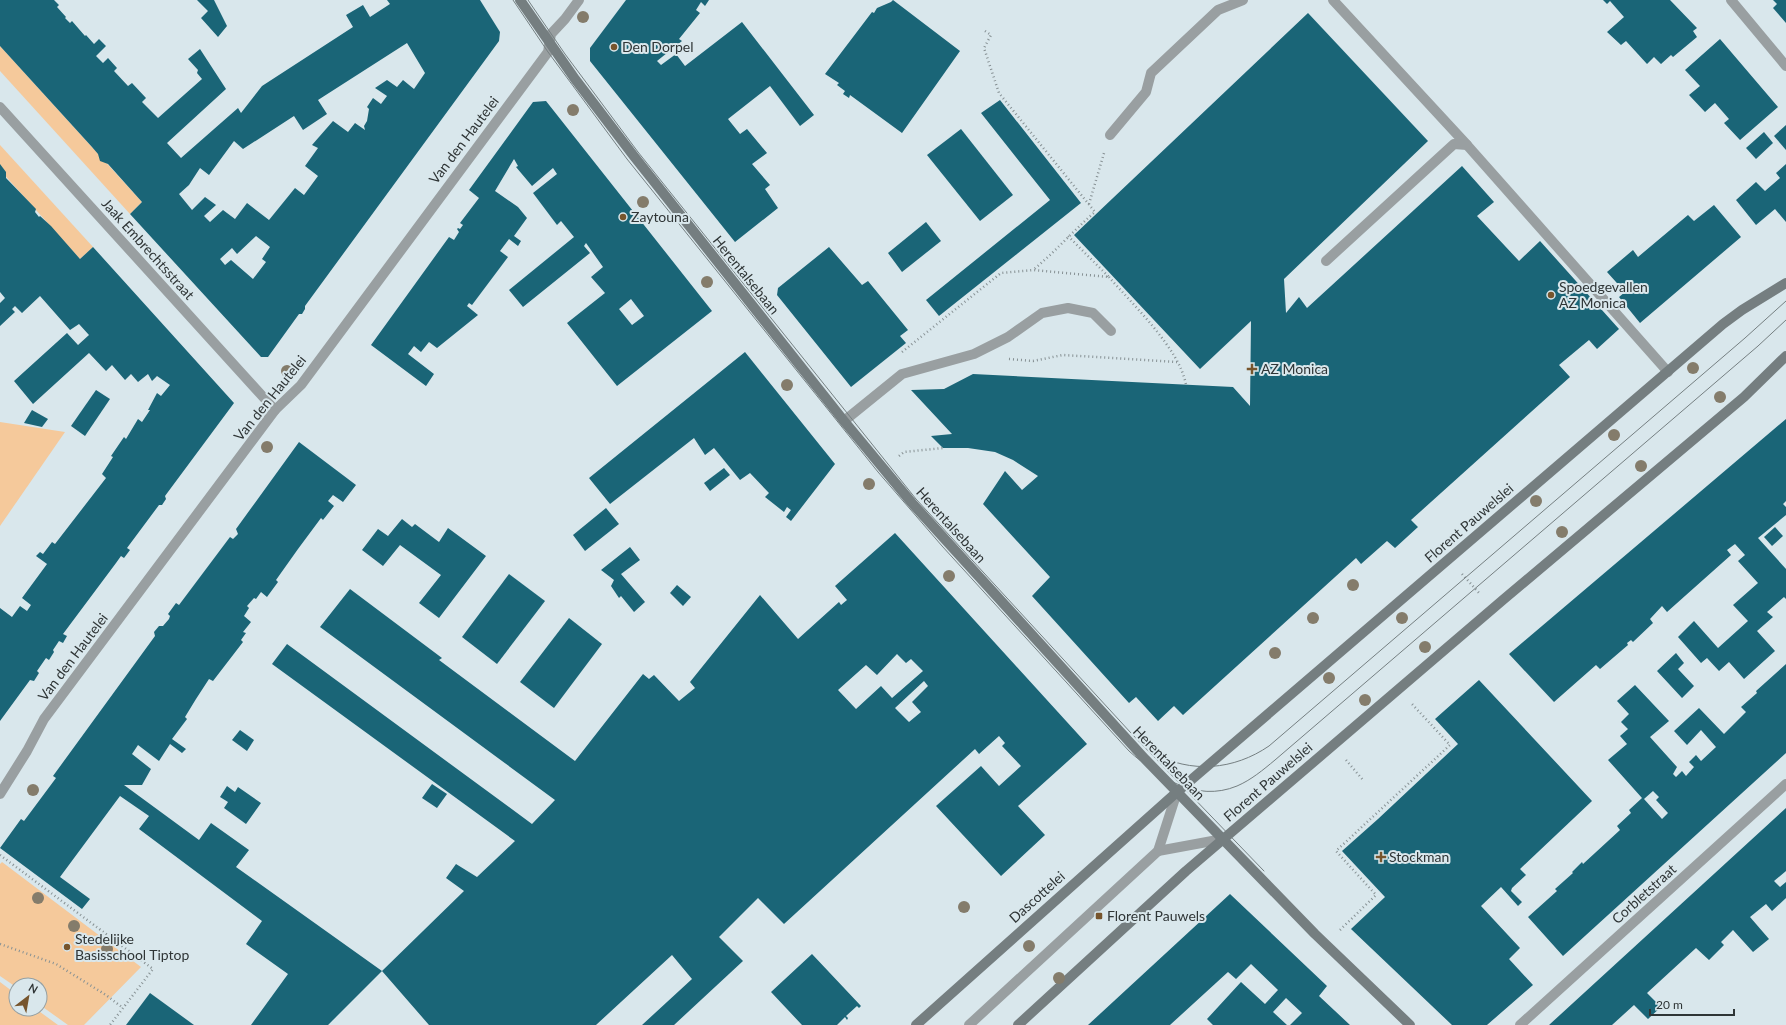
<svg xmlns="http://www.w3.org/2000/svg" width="1786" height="1025" font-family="Lato,sans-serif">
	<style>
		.green { fill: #f5c99b }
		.building { fill: #1a6577; fill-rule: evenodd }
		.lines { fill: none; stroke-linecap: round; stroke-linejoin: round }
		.path { stroke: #879194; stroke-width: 2.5; stroke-dasharray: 1 3; stroke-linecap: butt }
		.lane { stroke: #999fa1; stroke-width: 10 }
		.street { stroke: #999fa1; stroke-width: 10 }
		.secondary { stroke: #757e80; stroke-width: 10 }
		.tram { stroke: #757f81; stroke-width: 1 }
		.tree { fill: #847c6b }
		.poi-dot { fill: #77552d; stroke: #d9e7ec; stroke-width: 1.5 }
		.labels { text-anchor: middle; stroke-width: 4; stroke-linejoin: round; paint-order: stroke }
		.poi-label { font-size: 14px; fill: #2f3536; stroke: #d9e7ec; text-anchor: start }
		.street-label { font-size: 14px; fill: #2f3536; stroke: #d9e7ec }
	</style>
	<rect width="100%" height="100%" fill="#d9e7ec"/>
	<g class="green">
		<path d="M0,46L142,202L130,214L0,71Z"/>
		<path d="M0,145L93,247L80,259L0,170Z"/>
		<path d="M0,422L65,432L0,526Z"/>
		<path d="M2,862L141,967L84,1025H68L40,1005V985H16V987L0,976V864Z"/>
		<path d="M0,982L16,994V1009H36L58,1025H0Z"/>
	</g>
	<g class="building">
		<path d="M0,0H54L59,5L57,7L66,17L65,18L70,23L72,21L85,36L86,35L94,44L99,39L106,46L96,56L103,63L108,58L117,68L114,71L128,86L132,83L146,98L142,102L158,118L202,79L197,73L198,70L188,59L200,49L226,89L167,143L181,158L238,108L241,113L262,86L353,27L346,15L363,5L370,17L390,4L387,0H480L500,32L499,41L305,306V309L302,314H299L268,357H261L130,214L142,202L108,164L100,161L98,154L92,147L0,46ZM407,43L425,73L414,89L403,80L397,87L387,80L375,88L387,96L381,104L373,98L367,107L369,109L367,121L364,126L365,130L355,123L348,132L333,121L312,145L318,148L305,166L318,176L304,195L295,188L269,220L247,203L235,219L223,210L210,222L204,216L216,205L205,197L192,210L179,194L189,185L200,168L209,175L234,141L243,149L294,116L303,130L327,114L318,100ZM256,236L270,247L262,259L266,262L253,279L231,260L225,265L220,259L232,248L237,254Z"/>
		<path d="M197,0H214L227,26L218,37L201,18L208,11Z"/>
		<path d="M626,0H709L705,6L701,2L696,10L700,13L679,39L682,41L657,61L661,65L676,54L685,66L742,22L814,115L800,126L770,86L728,119L740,134L747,129L767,153L752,164L770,185L765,189L778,208L735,242L590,61V48Z"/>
		<path d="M893,0L960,51L902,133L850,95L849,98L843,94L845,91L837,85L839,83L825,74L872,12L874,13L877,8L891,2Z"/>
		<path d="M1603,0H1670L1697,28L1693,31L1697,37L1673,57L1671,55L1661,64L1654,57L1647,64L1626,41L1621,45L1607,32L1624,17L1610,1L1607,4Z"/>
		<path d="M1773,0H1786V23L1773,8L1777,4Z"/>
		<path d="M1308,13L1428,141L1284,279L1286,313L1299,297L1307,308L1462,166L1494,202L1477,216L1519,261L1540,241L1619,329L1597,349L1589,340L1559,365L1570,377L1411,520L1418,527L1395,548L1387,541L1361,564L1356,558L1183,715L1174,706L1158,721L1136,697L1129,703L1032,596L1050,577L983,504L1005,471L1022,490L1038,476L1013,460L995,452L968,448H943L931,436L952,434L911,390L944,389L973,374L1233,387L1250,406L1251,321L1200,369L1074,235Z"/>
		<path d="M1720,39L1778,107L1740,140L1724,123L1729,119L1715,103L1705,112L1689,95L1700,86L1685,70Z"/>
		<path d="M1000,100L1081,203L939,316L926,300L1050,200L981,113Z"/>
		<path d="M546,101L712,311L617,386L567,323L605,293L591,277L603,267L586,243L584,246L590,253L523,307L509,290L574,237L561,221L557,225L533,193L557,174L553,168L532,186L516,167L518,166L514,159L495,191L518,207L527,218L514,236L521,241L518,246L509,239L500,251L508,257L472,305L469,303L467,306L478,315L437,348L429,342L421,352L414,346L408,354L434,374L426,386L371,345L449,237L454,240L459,232L457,229L458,228L460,229L463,225L460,223L479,198L469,190L533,102ZM631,299L644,316L632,325L619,309Z"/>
		<path d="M1786,125V150L1774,136Z"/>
		<path d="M961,129L1013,195L980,221L927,155Z"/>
		<path d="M1764,132L1773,143L1756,159L1746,148Z"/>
		<path d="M0,164L6,172V178L36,209L35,212L39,217L40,216L51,226L80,259L93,247L234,403L165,496L166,499L162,505H159L127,548L130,550L124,558L121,556L116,563L63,634L67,636L63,643L59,641L53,650L54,652L49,660L46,658L37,671L39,673L34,681L30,680L0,721V608L12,617L20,606L27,611L31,605L22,598L47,564L36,556L40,552L43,554L52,542L55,544L106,478L102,474L113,457L111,456L124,437L126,439L138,419L142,422L150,410H148L157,393L161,396L170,385L157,376L152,381L148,374L138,382L131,374L125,380L112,365L106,371L89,353L33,404L14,381L67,333L78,345L89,335L79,324L70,330L40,296L22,313L15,306L12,309L15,312L0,326V303L5,298L0,292Z"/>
		<path d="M1786,164V222L1775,209L1756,225L1736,200L1756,182L1765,191L1780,178L1776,173Z"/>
		<path d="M1714,205L1741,237L1640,323L1619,297L1625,292L1607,272L1633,250L1638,257L1688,215L1694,221Z"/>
		<path d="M926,222L941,241L902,272L888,253Z"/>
		<path d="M829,247L862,285L868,281L908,330L900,336L906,343L851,387L777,295L778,288Z"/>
		<path d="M745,352L835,464L791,521L786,517L791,510L787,507L784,512L765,497L769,493L750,473L740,480L714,448L705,455L694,438L610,504L589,478Z"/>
		<path d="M96,390L110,399L85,436L71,426Z"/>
		<path d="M32,410L48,419L42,427L24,423Z"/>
		<path d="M1786,419V501L1783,504L1786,507V515L1758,538L1786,569V599L1784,597L1767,612L1773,617L1757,631L1775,651L1744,679L1729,662L1719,671L1707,658L1701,663L1678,637L1694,621L1718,648L1748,621L1733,605L1758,583L1738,561L1745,555L1735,544L1727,550L1731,555L1667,612L1662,606L1650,619L1653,623L1633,642L1631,640L1627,643L1628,645L1600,669L1596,665L1554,702L1509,654Z"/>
		<path d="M299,442L356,485L343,502L333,495L328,501L334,506L323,520L321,518L298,549L276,580L278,582L267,597L261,592L256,599L254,598L247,606L249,608L244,616L251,622L243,632L246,633L241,640L243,642L213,681L209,679L196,699L185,717L187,719L172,739L186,749L182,753L170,744L159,761L138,745L132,754L151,769L142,785H124L199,840L211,823L249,850L236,867L382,971L328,1025H251L288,974L246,944L262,921L139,829L149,816L120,796L60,877L90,899L82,909L0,848L21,819L24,821L56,778L53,776L155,636L154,632L159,626H163L169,619L170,616L168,614L176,603L179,605L230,537L233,539L238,534L236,529Z"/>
		<path d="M724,468L730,475L710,491L704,483Z"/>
		<path d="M606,508L619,524L585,551L573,535Z"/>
		<path d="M402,519L412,527L415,524L439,542L448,528L486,556L439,618L419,603L441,575L400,545L383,566L362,550L378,529L388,536Z"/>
		<path d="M1775,527L1783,536L1772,546L1764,537Z"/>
		<path d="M895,533L1087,744L1018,806L1045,835L1001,876L936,806L981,766L999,786L1021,766L1002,746L1005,743L999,736L979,754L975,749L784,924L758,898L719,937L743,961L674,1025H642L692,979L672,955L596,1025H429L382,971L464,891L446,878L456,864L477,877L515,841L272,664L287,644L532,824L555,800L320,627L350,589L442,658L439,660L575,761L643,674L649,679L654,675L679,701L695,688L690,682L760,595L798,639L839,602L841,605L847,600L835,586ZM897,654L906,663L911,659L923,671L892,698L881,686L856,709L838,690L866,665L877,675ZM924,681L928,686L912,702L921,712L909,722L895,708Z"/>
		<path d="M630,547L640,560L621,574L645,602L634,612L621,596L619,598L611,586L614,580L601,570Z"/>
		<path d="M509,574L545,601L497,664L462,637Z"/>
		<path d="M677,585L691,597L683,606L670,593Z"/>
		<path d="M569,618L602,644L554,708L520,682Z"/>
		<path d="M1676,653L1684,663L1678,669L1694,686L1682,698L1657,671Z"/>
		<path d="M1786,664V753L1563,956L1528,917L1557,891L1555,889L1573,873L1572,872L1582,862L1583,864L1620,830L1617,826L1631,813L1629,810L1642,798L1608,760L1627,744L1620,736L1628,729L1621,722L1629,714L1617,701L1635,685L1669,721L1650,737L1677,767L1673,774L1676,777L1682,771L1686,776L1694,767L1689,762L1696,755L1701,761L1716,747L1701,730L1687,745L1674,731L1699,708L1724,734L1746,712L1741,707L1757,693L1756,691ZM1653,791L1659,797L1656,800L1668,813L1662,819L1644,799Z"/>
		<path d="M1479,680L1592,801L1520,869L1526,875L1512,888L1511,891L1522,902L1518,906L1501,887L1481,906L1520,948L1509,959L1533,985L1487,1025H1452L1351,929L1385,897L1342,851L1378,819L1458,744L1435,719Z"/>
		<path d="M240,730L254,740L247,751L232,740Z"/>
		<path d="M432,784L447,794L437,808L422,798Z"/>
		<path d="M227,786L235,792L238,787L261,803L246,824L224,808L228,802L220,797Z"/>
		<path d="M1786,808V871L1774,881L1780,887L1786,882V898L1772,911L1766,904L1750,917L1769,939L1753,952L1733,930L1721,942L1724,945L1709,960L1696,948L1647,993L1661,1007L1648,1019L1634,1005L1612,1025H1549Z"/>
		<path d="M1230,894L1327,986L1319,996L1350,1025H1290L1302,1013L1286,998L1273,1012L1287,1025H1213L1207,1019L1241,982L1265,1004L1278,990L1251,964L1236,979L1228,972L1170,1025H1088Z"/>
		<path d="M812,954L861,1006L859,1008L857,1006L846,1016L848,1018L847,1020L845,1017L837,1025H802L771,992Z"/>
		<path d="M150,993L194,1025H126Z"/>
	</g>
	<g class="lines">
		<g class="path">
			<path d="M985,31L991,35L984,48L999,93L1095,212C1073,231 1055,252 1033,270"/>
			<path d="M1089,204L1104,153"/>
			<path d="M1109,277C1132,304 1180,349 1186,385"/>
			<path d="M902,352L1001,273L1033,270L1109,277L1068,236"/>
			<path d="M1009,359L1033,361L1063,355L1177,362"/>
			<path d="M899,456L904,452L943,448"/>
			<path d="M1462,574L1480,594"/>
			<path d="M1346,760L1363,780"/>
			<path d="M0,855L153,969L110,1025"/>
			<path d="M1340,930L1376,895L1336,851L1450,745L1412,704"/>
			<path d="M0,944L56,964L106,995L123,1008"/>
		</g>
		<g class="lane">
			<path d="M1333,0L1467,145"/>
			<path d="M1110,135L1146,92L1151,73L1218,10L1243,0"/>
			<path d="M1326,261L1454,144L1467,145L1668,372"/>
			<path d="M844,421L902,374L974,354L1008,337L1042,313L1068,308L1093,313L1111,331"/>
			<path d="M1158,851L1223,839"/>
			<path d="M969,1025L1158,851L1177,792"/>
		</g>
		<g class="street">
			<path d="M1731,0L1786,66"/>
			<path d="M0,107L275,410"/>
			<path d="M0,794L27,751L44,719L275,410L301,385L548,52L551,34L565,19L579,0"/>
			<path d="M1520,1025L1786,784"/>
		</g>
		<g class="secondary">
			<path d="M520,0L575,79L633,155L844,421L912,503L1145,759L1315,934L1410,1025"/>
			<path d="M916,1025L1177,792L1723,324L1742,310L1786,283"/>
			<path d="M1018,1025L1186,871L1504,599L1744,397L1786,356"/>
		</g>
		<g class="tram">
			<path d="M513,0L548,52L627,159L878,472L942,546L1129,751C1158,777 1196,803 1237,786C1251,780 1263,770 1275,760L1758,346L1786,320"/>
			<path d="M528,0L565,54L638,152L916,499L1131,733L1264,871"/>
			<path d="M1153,753C1191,774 1234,770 1269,746L1745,338L1786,301"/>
		</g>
	</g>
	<g class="tree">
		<circle cx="583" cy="17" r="6"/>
		<circle cx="573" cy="110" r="6"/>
		<circle cx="643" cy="202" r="6"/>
		<circle cx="707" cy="282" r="6"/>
		<circle cx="1693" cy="368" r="6"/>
		<circle cx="287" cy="371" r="6"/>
		<circle cx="787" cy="385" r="6"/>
		<circle cx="1720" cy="397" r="6"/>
		<circle cx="1614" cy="435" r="6"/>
		<circle cx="267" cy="447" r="6"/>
		<circle cx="1641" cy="466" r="6"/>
		<circle cx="869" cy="484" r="6"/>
		<circle cx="1536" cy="501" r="6"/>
		<circle cx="1562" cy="532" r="6"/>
		<circle cx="949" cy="576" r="6"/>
		<circle cx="1353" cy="585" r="6"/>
		<circle cx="1313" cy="618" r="6"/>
		<circle cx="1402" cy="618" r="6"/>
		<circle cx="1425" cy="647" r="6"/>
		<circle cx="1275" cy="653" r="6"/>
		<circle cx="1329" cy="678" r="6"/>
		<circle cx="1365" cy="700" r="6"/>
		<circle cx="33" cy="790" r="6"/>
		<circle cx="38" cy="898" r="6"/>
		<circle cx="964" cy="907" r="6"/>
		<circle cx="74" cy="926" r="6"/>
		<circle cx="1029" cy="946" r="6"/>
		<circle cx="107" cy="949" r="6"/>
		<circle cx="1059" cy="978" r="6"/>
	</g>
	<g class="poi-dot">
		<circle cx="614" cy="47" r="4"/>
		<circle cx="623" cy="217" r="4"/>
		<circle cx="1551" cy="295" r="4"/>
		<path d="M1250 363h4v4h4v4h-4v4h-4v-4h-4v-4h4z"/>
		<path d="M1379 851h4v4h4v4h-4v4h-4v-4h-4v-4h4z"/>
		<rect x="1095" y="912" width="8" height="8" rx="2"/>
		<circle cx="67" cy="947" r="4"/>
	</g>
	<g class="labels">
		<g class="poi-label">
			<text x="622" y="52">Den Dorpel</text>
			<text x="631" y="222">Zaytouna</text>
			<text x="1559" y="292">Spoedgevallen<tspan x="1559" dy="16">AZ Monica</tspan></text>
			<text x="1261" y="374">AZ Monica</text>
			<text x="1389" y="862">Stockman</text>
			<text x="1107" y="921">Florent Pauwels</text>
			<text x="75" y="944">Stedelijke<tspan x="75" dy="16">Basisschool Tiptop</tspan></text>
		</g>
		<g class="street-label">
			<text transform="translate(464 140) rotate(-53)" y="5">Van den Hautelei</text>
			<text transform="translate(148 249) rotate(48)" y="5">Jaak Embrechtsstraat</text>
			<text transform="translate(746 275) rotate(51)" y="5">Herentalsebaan</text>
			<text transform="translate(270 398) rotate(-51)" y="5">Van den Hautelei</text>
			<text transform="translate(1469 523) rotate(-41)" y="5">Florent Pauwelslei</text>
			<text transform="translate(951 525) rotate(48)" y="5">Herentalsebaan</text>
			<text transform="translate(73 657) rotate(-53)" y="5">Van den Hautelei</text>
			<text transform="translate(1169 763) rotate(46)" y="5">Herentalsebaan</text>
			<text transform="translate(1268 782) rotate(-41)" y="5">Florent Pauwelslei</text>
			<text transform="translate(1644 894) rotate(-42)" y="5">Corbletstraat</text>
			<text transform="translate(1037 897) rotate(-42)" y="5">Dascottelei</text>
		</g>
	</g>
	<g transform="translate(28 997) rotate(31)"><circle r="19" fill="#d9e7ec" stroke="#95a0a3"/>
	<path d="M0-3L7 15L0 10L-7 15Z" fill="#77552d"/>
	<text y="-6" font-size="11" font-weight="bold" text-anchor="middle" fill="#2f3536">N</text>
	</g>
	<path d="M1650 1009v6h84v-6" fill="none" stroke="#2f3536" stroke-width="2"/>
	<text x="1656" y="1009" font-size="12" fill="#2f3536" stroke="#d9e7ec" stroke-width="3" paint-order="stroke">20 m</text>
</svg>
